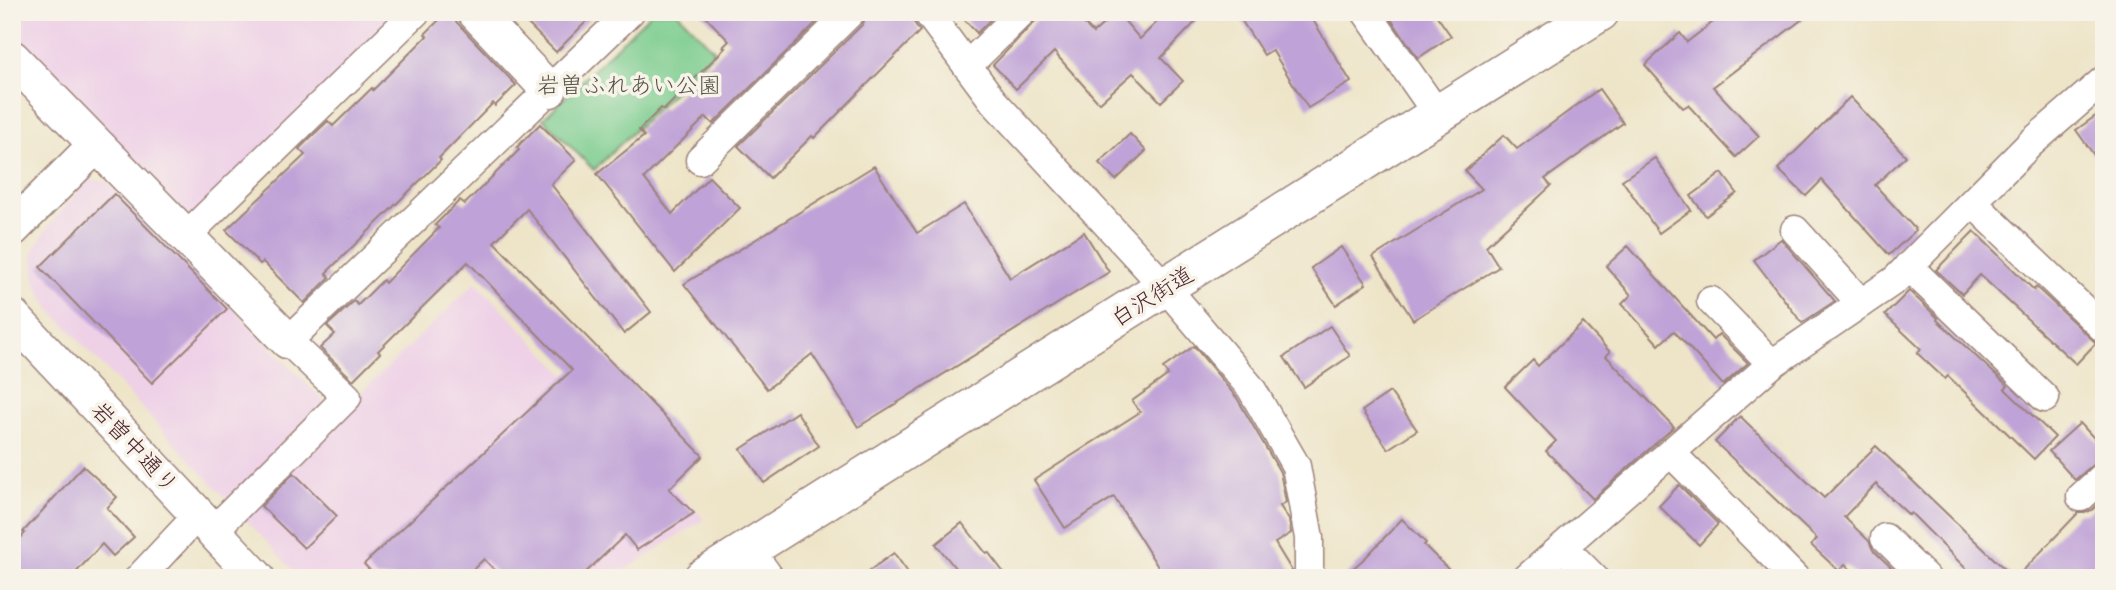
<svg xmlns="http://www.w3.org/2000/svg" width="2116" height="590" font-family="Sriracha,'Klee One',sans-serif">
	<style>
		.built { fill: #eed0e7 }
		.green { fill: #7acc8e; stroke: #62765c; stroke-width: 2 }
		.building { fill: #bfa2d7 }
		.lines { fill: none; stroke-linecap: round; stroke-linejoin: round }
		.minor-casing { stroke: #9c827a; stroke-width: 31 }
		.tertiary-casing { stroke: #9c827a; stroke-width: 38 }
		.secondary-casing { stroke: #9c827a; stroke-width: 41 }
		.minor { stroke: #fff; stroke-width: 28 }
		.tertiary { stroke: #fff; stroke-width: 35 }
		.secondary { stroke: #fff; stroke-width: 38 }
		.labels { text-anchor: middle; stroke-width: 7; stroke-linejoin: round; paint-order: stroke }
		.park-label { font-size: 23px; fill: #585349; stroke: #f7f3e8 }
		.street-label { font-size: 23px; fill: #4a1f2b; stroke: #f7f3e8 }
	</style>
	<rect width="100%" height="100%" fill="#f7f3e8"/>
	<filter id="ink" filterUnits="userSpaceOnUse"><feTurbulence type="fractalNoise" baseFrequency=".0143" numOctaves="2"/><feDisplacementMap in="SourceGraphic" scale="14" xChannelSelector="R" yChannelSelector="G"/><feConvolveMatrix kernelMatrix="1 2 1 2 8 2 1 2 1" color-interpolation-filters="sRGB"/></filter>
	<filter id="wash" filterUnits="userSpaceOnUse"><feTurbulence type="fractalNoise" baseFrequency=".00686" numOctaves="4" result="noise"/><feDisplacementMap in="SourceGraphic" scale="28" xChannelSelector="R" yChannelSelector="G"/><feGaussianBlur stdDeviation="1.57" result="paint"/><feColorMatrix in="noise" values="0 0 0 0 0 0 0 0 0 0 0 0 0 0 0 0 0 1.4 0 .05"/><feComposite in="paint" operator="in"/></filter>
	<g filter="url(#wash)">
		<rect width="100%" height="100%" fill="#eee5c9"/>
		<g class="built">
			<path d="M12,12H401L183,231L12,50Z"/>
			<path d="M89,179L107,182L338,415L476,282L704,519L613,578H300L49,308L35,282L33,252L48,227Z"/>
		</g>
		<path class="green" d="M652,12H677L715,51L594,170L543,119Z"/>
		<g id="blocks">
			<g class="building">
				<path d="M447,12L516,85L495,106L493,103L439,158L441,160L326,273L330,277L304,303L263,262L260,264L226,230L305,155L299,149L311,137L328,121L333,126L372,88L373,90L427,36L425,34Z"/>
				<path d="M516,12H596L556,52Z"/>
				<path d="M701,12H827L713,124L706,117L644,178L672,214L709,177L740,208L675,272L597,174L644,136L639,130L661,108L664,110L725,48L723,47L729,41Z"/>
				<path d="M867,12H911L913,21L920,31L814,138L812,136L770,178L738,146L863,24Z"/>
				<path d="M957,12H990L994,16L977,33Z"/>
				<path d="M1044,12H1073L1093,33L1117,12L1140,39L1167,12H1205L1161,58L1183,81L1161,102L1133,73L1099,103L1054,52L1016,89L993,65Z"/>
				<path d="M1236,12H1308L1351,82L1308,108L1272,50L1264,55Z"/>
				<path d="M1386,12H1434L1451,36L1418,58Z"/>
				<path d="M1726,12H1812L1713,87L1759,136L1736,157L1688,105L1683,108L1645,65L1680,33L1687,42Z"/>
				<path d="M1599,89L1623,123L1545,179L1551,186L1486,246L1499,267L1413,320L1373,257L1482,189L1465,171L1504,135L1517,149Z"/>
				<path d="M1850,97L1906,156L1875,185L1916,230L1889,255L1822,180L1806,196L1778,169Z"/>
				<path d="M2104,110V169L2076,130Z"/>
				<path d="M540,124L576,160L551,184L651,312L624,334L527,209L494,242L703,456L669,489L694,513L637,550L625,535L580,578H502L484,559L464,578H377L364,564L572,370L468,262L378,351L380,353L353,380L320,348L335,334L327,326L354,301L358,305L383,280L385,283L439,228L435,225L460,200L465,204L519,150L517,147Z"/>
				<path d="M1130,134L1146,151L1116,180L1099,163Z"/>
				<path d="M1655,158L1691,210L1659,233L1622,180Z"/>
				<path d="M874,166L917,233L964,204L1010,278L1084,232L1109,272L858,427L812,354L767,389L684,284Z"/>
				<path d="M1722,173L1737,193L1706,216L1691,196Z"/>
				<path d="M114,194L227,309L152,383L40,267Z"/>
				<path d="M1974,231L2034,290L2036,287L2096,343L2076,364L1980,275L1962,294L1936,270Z"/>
				<path d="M1781,239L1835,301L1802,323L1754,260Z"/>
				<path d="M1628,246L1713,340L1719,334L1748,363L1723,385L1674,331L1659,345L1622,304L1631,295L1606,266Z"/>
				<path d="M1341,247L1366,284L1336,305L1311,268Z"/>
				<path d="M1909,291L1938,318L1937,320L2008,386L2005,389L2055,437L2034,459L1948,376L1945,379L1917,353L1921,349L1885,315Z"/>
				<path d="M1583,323L1610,352L1606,356L1674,427L1593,499L1546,451L1556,441L1505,387L1533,360L1538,366Z"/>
				<path d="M1330,326L1350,356L1304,387L1284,357Z"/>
				<path d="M1194,346L1237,398L1280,472L1286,502L1280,506L1289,520L1291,533L1275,543L1292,571V578H1165L1114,497L1065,528L1034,480L1140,412L1132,401L1168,375L1163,368Z"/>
				<path d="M1390,392L1417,430L1388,449L1362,411Z"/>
				<path d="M797,412L819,446L764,483L741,449Z"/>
				<path d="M1740,416L1824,498L1876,446L2014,578H1975L1911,513L1909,515L1876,484L1844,517L1869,541L1873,550L1902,578H1859L1845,564L1839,571L1811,545L1817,539L1715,442Z"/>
				<path d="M2080,423L2104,449V455L2075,480L2049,451Z"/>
				<path d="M83,466L117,497L107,508L134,537L113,556L102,544L71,578H21L12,571V548L25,533L23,532Z"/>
				<path d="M294,473L337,516L304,548L261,506Z"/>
				<path d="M1679,485L1718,524L1699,545L1659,506Z"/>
				<path d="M2104,499V571L2098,578H2016L2078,513H2085L2092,510Z"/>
				<path d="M1402,519L1426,543L1424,545L1457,578H1342L1366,557Z"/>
				<path d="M962,523L986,553L988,552L1008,578H955L960,574L936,544Z"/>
				<path d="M894,553L912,578H859Z"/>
			</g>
		</g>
	</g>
	<g filter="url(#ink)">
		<use href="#blocks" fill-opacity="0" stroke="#9c827a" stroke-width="2"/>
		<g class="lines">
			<defs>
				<g id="minor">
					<path d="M927,12L994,102L1166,288L1251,388L1296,466L1309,538V578"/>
					<path d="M1366,12L1438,115"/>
					<path d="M967,66L1022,12"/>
					<path d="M700,160L851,12"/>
					<path d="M1973,203L2104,329"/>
					<path d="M1795,230L1861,303"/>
					<path d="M186,236L416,12"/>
					<path d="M1908,266L2045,398"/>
					<path d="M1711,301L1772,364"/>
					<path d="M1672,454L1795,578"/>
					<path d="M2081,497L2104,476"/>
					<path d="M213,531L347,397L288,341L630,12"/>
					<path d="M1885,538L1926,578"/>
					<path d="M1563,547L1594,578"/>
					<path d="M749,549L770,578"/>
					<path d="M139,578L198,515"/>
					<path d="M1527,578L1772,364L1895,280L2030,144L2104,80"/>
				</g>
				<g id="tertiary">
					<path d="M475,12L549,90"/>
					<path d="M12,58L288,341"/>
					<path d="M12,229L96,145"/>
					<path d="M12,316L257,578"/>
				</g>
				<path id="secondary" d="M703,578L1600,12"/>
			</defs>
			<use href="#minor" class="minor-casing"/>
			<use href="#tertiary" class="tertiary-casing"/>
			<use href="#secondary" class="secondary-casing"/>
			<use href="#minor" class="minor"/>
			<use href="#tertiary" class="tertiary"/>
			<use href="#secondary" class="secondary"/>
		</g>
	</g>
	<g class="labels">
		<g class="park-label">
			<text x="629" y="93">岩曽ふれあい公園</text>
		</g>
		<g class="street-label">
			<text transform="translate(1152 296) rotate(-32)" y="8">白沢街道</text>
			<text transform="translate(135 447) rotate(47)" y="8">岩曽中通り</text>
		</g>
	</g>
	<rect width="2116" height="590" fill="none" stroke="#f7f3e8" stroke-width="42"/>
</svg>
